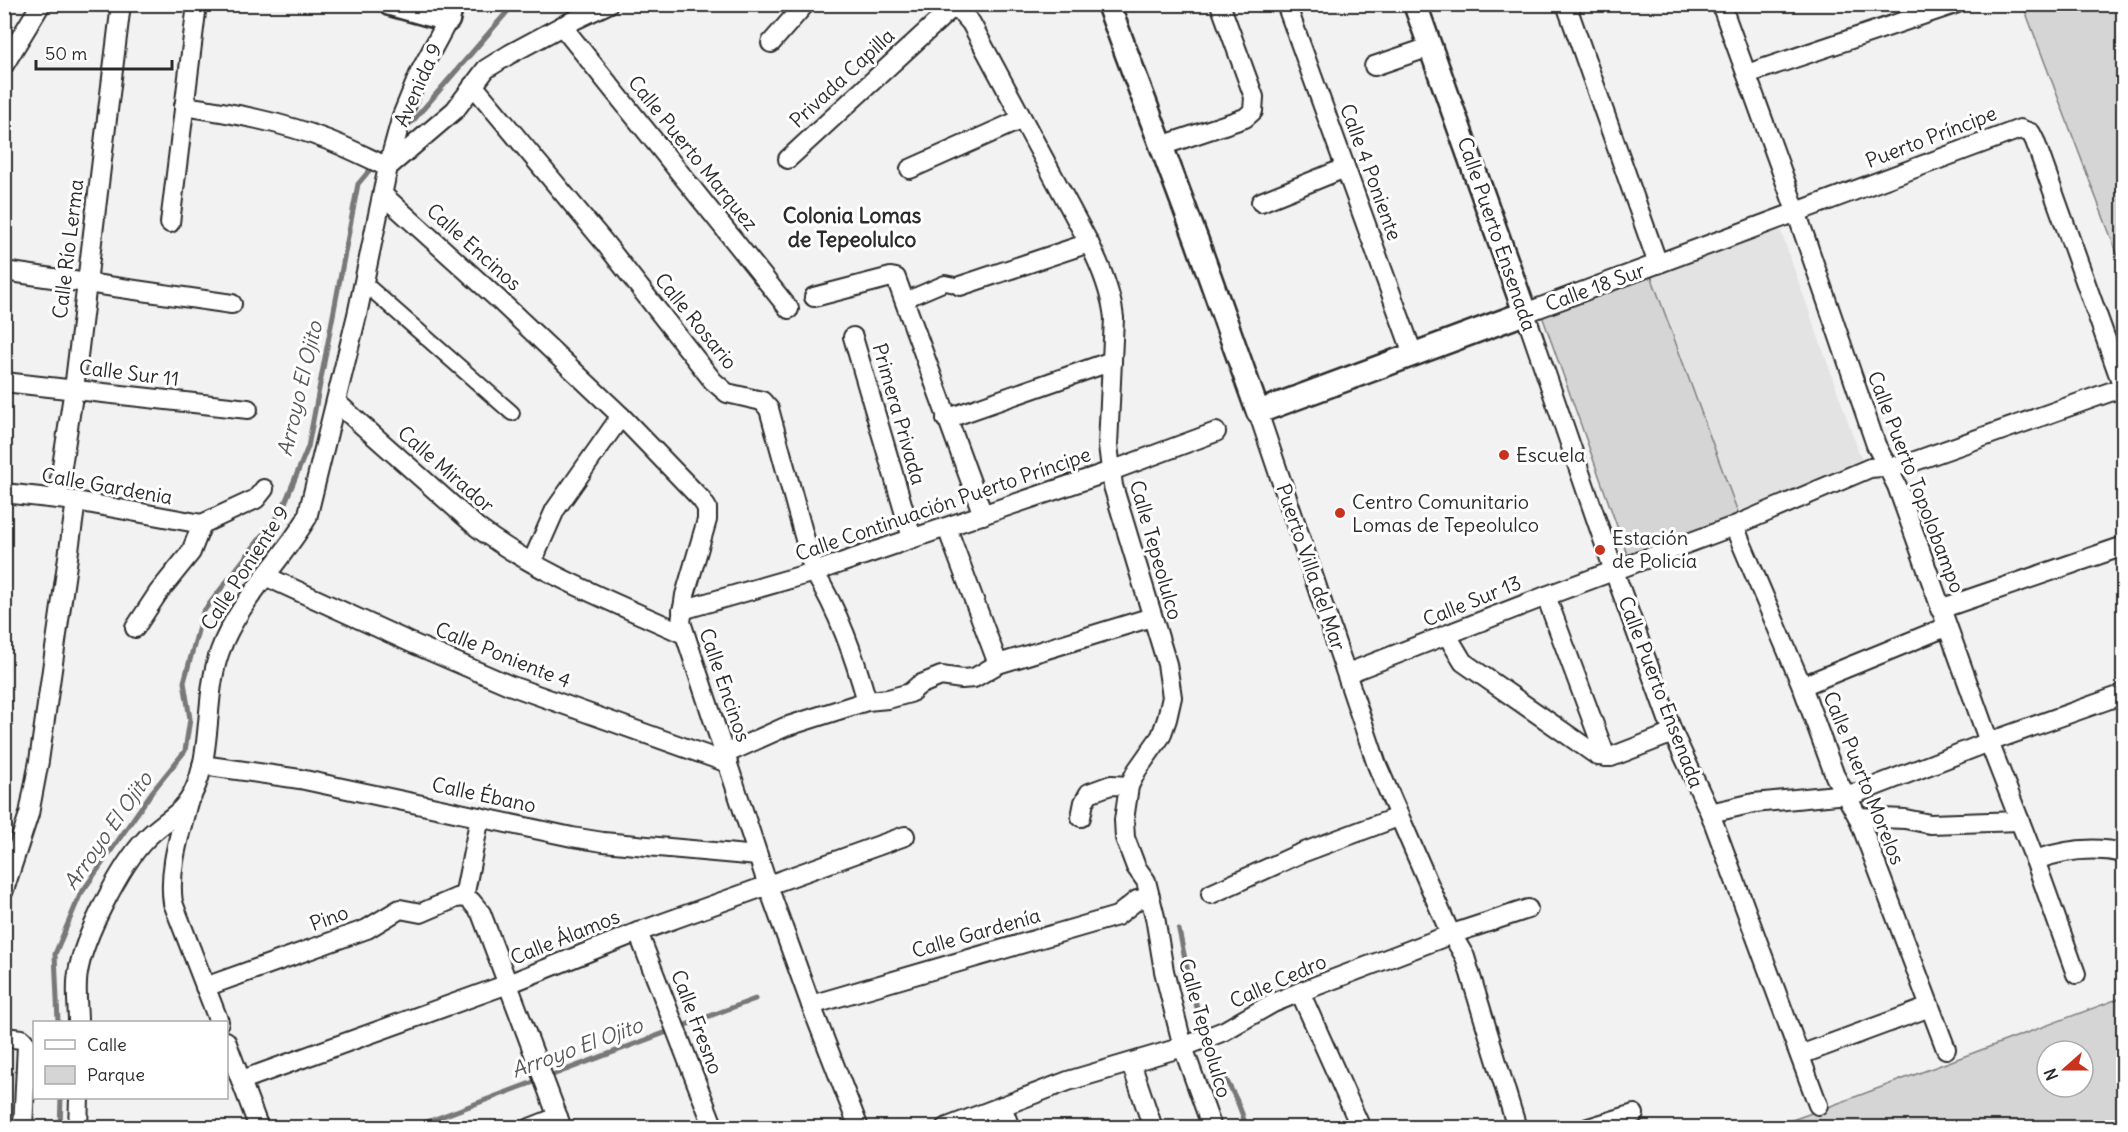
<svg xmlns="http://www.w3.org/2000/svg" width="2128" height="1132" font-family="Delius,sans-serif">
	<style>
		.built { fill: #e3e3e3 }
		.green { fill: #d5d5d5; stroke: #808080; stroke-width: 1.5; fill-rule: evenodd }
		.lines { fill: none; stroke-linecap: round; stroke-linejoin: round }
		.stream { stroke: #787878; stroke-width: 5 }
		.pedestrian-casing { stroke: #2b2b2b; stroke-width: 18 }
		.minor-casing { stroke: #2b2b2b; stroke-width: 22 }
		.tertiary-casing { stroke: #2b2b2b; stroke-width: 27 }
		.pedestrian { stroke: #fff; stroke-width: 14 }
		.minor { stroke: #fff; stroke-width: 18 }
		.tertiary { stroke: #fff; stroke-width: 22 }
		.poi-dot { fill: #c8321e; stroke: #fff; stroke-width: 2 }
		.labels { text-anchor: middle; stroke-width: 6; stroke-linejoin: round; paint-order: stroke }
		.street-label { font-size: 20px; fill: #2b2b2b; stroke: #fff }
		.poi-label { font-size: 20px; fill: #2b2b2b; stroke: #fff; text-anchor: start }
		.neighbourhood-label { font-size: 21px; font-weight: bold; fill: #2b2b2b; stroke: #fff }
		.water-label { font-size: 21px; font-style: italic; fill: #585858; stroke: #fff }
	</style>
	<rect width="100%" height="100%" fill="#f2f2f2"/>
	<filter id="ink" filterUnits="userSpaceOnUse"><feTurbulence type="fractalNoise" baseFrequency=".0167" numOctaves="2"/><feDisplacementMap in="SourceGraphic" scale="12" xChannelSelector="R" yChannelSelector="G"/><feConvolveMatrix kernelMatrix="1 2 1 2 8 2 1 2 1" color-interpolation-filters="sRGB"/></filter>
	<g filter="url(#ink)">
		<path class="built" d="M1780,229L1866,472L1740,518L1650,273Z"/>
		<g class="green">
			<path d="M2023,5H2123V269Z"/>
			<path d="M1650,273L1740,518L1628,557L1540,310Z"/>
			<path d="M2123,997V1127L1770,1128L1820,1110ZM2047,1051H2083V1087H2047Z"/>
		</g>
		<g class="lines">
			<g class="stream">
				<path d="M412,122L507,12"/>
				<path d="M1179,930C1188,974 1197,1018 1216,1060C1227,1084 1240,1100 1246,1128"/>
				<path d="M58,1022L55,954L80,895L152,792L185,751L190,719L184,682L203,612L282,510L308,447L358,184L374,165"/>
				<path d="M60,1128L61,1098"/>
				<path d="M411,1128L755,999"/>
			</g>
			<defs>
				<g id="pedestrian">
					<path d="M364,283L512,413"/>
					<path d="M905,300L945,283L960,286"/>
				</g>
				<g id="minor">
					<path d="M947,4L962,13L971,23L1089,243C1101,267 1111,291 1114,318L1108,445L1113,486L1167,664L1172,697L1167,719L1161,736L1137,770L1129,786L1124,820L1125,838L1136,867L1146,881L1155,917L1164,971L1183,1047L1212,1128"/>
					<path d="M1286,4L1413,354"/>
					<path d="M1566,4L1658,264"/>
					<path d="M1721,4L1796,211L1876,445L1897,486L1989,742L2035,860L2076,974"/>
					<path d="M562,26L789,309"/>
					<path d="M771,43L805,4"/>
					<path d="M4,65L41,4"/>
					<path d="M1374,66L1430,47"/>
					<path d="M1747,74L1955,4"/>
					<path d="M473,85L604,242L713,381L727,393L762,401L769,409L814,572C839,612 854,656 867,701"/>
					<path d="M184,106C232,113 282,122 328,140C349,148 368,158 388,167L402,116L420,72L448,20"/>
					<path d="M1161,146L1245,118L1253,111L1254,97L1220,4"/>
					<path d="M788,159L953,7"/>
					<path d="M910,169L1022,119"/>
					<path d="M383,195L499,300L621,416L701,499L707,508V520L685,595L681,622L768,886L811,1005L859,1128"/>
					<path d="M1261,202L1345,168"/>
					<path d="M170,223L197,4"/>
					<path d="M4,271L232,304"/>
					<path d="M960,286L1089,243"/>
					<path d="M814,297L891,277L896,278L983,515"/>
					<path d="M853,337L912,538"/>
					<path d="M4,382L248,409"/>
					<path d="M336,402L478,528C539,574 614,602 684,634"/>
					<path d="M1258,412L1377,765L1447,926L1465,957L1517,1128"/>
					<path d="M946,419L1112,361"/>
					<path d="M4,493L76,501L202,524"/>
					<path d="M57,498L74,389L121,4"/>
					<path d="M1734,526L1802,686L1835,776L1858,817L1946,1049"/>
					<path d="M947,528L998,664"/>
					<path d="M532,562L555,510L621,416"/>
					<path d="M265,576L414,644L509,685L728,763"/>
					<path d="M1546,596L1606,757"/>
					<path d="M1940,609L2124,546"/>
					<path d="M682,610L814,572L1111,471L1216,432"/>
					<path d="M135,628L158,593L191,552L202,524L256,499L264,489"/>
					<path d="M1447,635L1463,662L1598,756L1611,757L1673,733"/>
					<path d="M1348,673L1546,596L1734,526L1870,468L1904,465L2124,387"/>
					<path d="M1802,686L1946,627"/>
					<path d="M725,754L785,727L867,701L888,699L910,693L919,685L941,676L962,679L974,678L998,664L1152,617"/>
					<path d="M202,765L300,779L572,837L603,842L758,856"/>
					<path d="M188,802C180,834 168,870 173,903L219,1022"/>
					<path d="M1710,813L1754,803L1857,793L1989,742L2124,694"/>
					<path d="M480,817L464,897L471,901L481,913L562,1128"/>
					<path d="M1081,817L1084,802L1089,793L1111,785L1129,786"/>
					<path d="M1858,817L1905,819L1930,824L2020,821"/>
					<path d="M2035,860C2063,850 2094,846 2124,853"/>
					<path d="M4,890L29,814L39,761L76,501"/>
					<path d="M1211,894L1299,854L1398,817"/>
					<path d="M638,932L714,1128"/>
					<path d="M205,987L367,929L400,909L421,913L456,898L464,897"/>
					<path d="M1300,992L1361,1128"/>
					<path d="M811,1005L1117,916L1137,900L1150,897"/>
					<path d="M78,1022C78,1006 75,989 78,973C83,938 121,865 145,840C160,823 183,814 193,793C213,753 204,694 220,651C237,603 281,562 307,518L357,315L388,167L455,110L486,69L510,54L562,26L608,4"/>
					<path d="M4,1037L22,1039L27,1045L23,1128"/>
					<path d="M226,1041L259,1128"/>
					<path d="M1800,1055L1930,1007"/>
					<path d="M1131,1063L1153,1128"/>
					<path d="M242,1080L508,984L638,932L905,836"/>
					<path d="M1818,1105L1710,813L1673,733L1614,571L1525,313L2020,129L2031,133L2035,141L2123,387"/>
					<path d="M1002,1106L1010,1128"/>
					<path d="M78,1128L79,1098"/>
					<path d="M530,1128L558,1117"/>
					<path d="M945,1128L1068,1081L1183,1047L1224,1031L1273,1003L1300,992L1452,934L1528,909"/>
					<path d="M1588,1128L1634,1114"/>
				</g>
				<g id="tertiary">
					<path d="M390,4L448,20L452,4"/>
					<path d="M1108,4L1197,241L1258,412L1525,313L1415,4"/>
				</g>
			</defs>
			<use href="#pedestrian" class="pedestrian-casing"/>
			<use href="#minor" class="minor-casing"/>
			<use href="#tertiary" class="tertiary-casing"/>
			<use href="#pedestrian" class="pedestrian"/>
			<use href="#minor" class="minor"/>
			<use href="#tertiary" class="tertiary"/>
		</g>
	</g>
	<g class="poi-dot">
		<circle cx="1504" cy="455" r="6"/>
		<circle cx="1340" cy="513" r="6"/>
		<circle cx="1600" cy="550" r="6"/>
	</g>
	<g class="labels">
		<g class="street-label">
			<text transform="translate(842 78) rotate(-43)" y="7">Privada Capilla</text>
			<text transform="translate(418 85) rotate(-66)" y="7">Avenida 9</text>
			<text transform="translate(1931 137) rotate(-21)" y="7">Puerto Príncipe</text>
			<text transform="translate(693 153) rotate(51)" y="7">Calle Puerto Marquez</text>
			<text transform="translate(1371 172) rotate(70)" y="7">Calle 4 Poniente</text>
			<text transform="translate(1497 234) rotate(71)" y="7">Calle Puerto Ensenada</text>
			<text transform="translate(474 247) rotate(42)" y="7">Calle Encinos</text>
			<text transform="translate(68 249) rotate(-83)" y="7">Calle Río Lerma</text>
			<text transform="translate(1595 287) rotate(-20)" y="7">Calle 18 Sur</text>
			<text transform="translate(696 321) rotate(51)" y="7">Calle Rosario</text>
			<text transform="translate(129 373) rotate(7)" y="7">Calle Sur 11</text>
			<text transform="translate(899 414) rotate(74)" y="7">Primera Privada</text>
			<text transform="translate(446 469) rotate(41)" y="7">Calle Mirador</text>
			<text transform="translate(1916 482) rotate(69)" y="7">Calle Puerto Topolobampo</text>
			<text transform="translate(107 486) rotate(10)" y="7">Calle Gardenia</text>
			<text transform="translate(943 504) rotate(-19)" y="7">Calle Continuación Puerto Príncipe</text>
			<text transform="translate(1156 550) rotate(74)" y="7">Calle Tepeolulco</text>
			<text transform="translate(1311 567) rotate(71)" y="7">Puerto Villa del Mar</text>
			<text transform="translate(245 568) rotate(-57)" y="7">Calle Poniente 9</text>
			<text transform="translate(1472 601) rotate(-22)" y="7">Calle Sur 13</text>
			<text transform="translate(503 655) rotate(22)" y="7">Calle Poniente 4</text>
			<text transform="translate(725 685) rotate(71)" y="7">Calle Encinos</text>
			<text transform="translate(1661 692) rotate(69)" y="7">Calle Puerto Ensenada</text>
			<text transform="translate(1864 778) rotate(68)" y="7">Calle Puerto Morelos</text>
			<text transform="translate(484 795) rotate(12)" y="7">Calle Ébano</text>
			<text transform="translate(329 918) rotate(-20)" y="7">Pino</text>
			<text transform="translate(976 933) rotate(-16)" y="7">Calle Gardenía</text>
			<text transform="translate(565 937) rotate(-22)" y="7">Calle Álamos</text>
			<text transform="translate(1278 981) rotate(-24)" y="7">Calle Cedro</text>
			<text transform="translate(697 1022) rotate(69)" y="7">Calle Fresno</text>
			<text transform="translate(1205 1028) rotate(74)" y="7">Calle Tepeolulco</text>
		</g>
		<g class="poi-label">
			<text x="1516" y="462">Escuela</text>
			<text x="1352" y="509">Centro Comunitario<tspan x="1352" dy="23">Lomas de Tepeolulco</tspan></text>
			<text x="1612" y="545">Estación<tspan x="1612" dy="23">de Policía</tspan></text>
		</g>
		<g class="neighbourhood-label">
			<text x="852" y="223">Colonia Lomas<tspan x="852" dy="24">de Tepeolulco</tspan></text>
		</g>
		<g class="water-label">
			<text transform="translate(300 389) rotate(-77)" y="7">Arroyo El Ojito</text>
			<text transform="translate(108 831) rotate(-55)" y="7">Arroyo El Ojito</text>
			<text transform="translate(577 1048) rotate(-20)" y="7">Arroyo El Ojito</text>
		</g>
	</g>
	<rect width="2128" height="1132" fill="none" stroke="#fff" stroke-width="24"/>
	<rect x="12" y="12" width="2104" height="1108" fill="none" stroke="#2b2b2b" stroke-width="2" filter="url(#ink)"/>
	<rect x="33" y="1021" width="195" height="78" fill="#ffffff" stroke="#aaaaaa" stroke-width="1.5"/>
	<rect x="45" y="1040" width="30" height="9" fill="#ffffff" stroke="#aaaaaa" stroke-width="1.5"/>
	<text x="87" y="1051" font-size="18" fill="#2b2b2b">Calle</text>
	<rect x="45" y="1066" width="30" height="18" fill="#d5d5d5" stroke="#aaaaaa" stroke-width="1.5"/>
	<text x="87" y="1081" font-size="18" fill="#2b2b2b">Parque</text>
	<g transform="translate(2065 1069) rotate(249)"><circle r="28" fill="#ffffff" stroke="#aaaaaa" stroke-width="1.5"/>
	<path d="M0-4.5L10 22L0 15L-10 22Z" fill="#c8321e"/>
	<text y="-9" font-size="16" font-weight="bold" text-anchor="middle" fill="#2b2b2b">N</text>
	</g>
	<path d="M36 60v9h136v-9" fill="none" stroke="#2b2b2b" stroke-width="3"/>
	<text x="45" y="60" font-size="18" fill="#2b2b2b" stroke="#ffffff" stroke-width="4.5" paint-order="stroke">50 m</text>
</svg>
